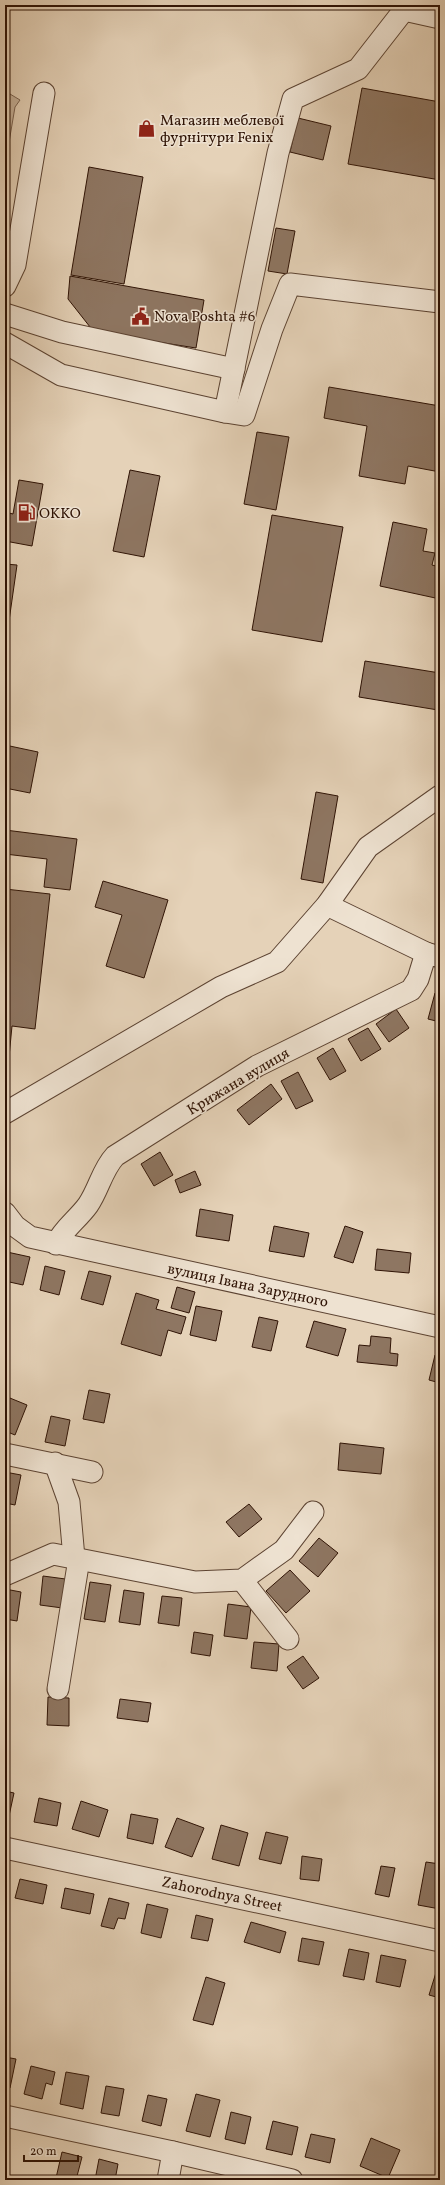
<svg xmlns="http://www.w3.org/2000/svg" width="445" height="2185" font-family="Vollkorn,serif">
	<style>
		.green { fill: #c6b29a; stroke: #7a6250 }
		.building { fill: #8e7662; stroke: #2f1305 }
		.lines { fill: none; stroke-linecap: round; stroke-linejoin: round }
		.minor-casing { stroke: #5c4332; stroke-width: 23 }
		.minor { stroke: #eee2d1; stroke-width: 21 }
		.labels { text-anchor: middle; stroke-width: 3; stroke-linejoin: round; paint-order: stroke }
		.poi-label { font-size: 15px; fill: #2f1305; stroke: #eee2d1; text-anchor: start }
		.street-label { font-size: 15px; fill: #2f1305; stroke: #eee2d1 }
	</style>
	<rect width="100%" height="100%" fill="#e5d2b8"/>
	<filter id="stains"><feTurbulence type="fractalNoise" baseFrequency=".005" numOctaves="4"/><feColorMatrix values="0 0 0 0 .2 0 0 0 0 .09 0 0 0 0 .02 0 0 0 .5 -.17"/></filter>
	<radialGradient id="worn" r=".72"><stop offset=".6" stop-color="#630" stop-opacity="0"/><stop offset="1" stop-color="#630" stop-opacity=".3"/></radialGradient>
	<path class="green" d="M10,94L20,100L15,107L5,166V98Z"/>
	<g class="building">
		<path d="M362,88L440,102V180L348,164Z"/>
		<path d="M298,118L331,126L323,160L290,152Z"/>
		<path d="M89,167L143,177L124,284L71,275Z"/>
		<path d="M276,228L295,231L287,274L268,271Z"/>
		<path d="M70,276L204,300L196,348L94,332L68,299Z"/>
		<path d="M329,387L440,406V472L408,466L405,484L359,476L367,426L324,418Z"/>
		<path d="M257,432L289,437L276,510L244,504Z"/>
		<path d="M130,470L160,476L144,557L113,551Z"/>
		<path d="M19,480L43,484L32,546L5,541V512L13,514Z"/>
		<path d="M272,515L343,527L322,642L252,630Z"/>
		<path d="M393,522L427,529L423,551L435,553L432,565L440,567V599L380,586Z"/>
		<path d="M5,564L17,565L6,642L5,641Z"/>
		<path d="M365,661L440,673L438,710L359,697Z"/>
		<path d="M5,745L38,752L30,793L5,788Z"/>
		<path d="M316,792L338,796L323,883L301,879Z"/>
		<path d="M5,830L77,839L70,890L44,887L47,859L5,854Z"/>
		<path d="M103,881L168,900L144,978L106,966L122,915L95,907Z"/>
		<path d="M5,889L50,894L35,1029L12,1026L9,1057H5Z"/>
		<path d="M435,993L440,995V1022L428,1019Z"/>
		<path d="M396,1009L409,1028L389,1042L376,1024Z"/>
		<path d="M368,1028L381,1049L361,1061L348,1039Z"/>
		<path d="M333,1048L346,1071L330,1080L317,1058Z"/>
		<path d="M298,1072L313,1101L296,1109L281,1081Z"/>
		<path d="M271,1084L282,1099L249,1125L237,1110Z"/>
		<path d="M160,1152L173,1175L154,1186L141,1164Z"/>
		<path d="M195,1171L201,1185L180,1193L175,1180Z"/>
		<path d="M200,1209L233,1215L229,1241L196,1236Z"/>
		<path d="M274,1226L309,1233L304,1257L269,1251Z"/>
		<path d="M345,1226L363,1232L353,1263L334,1257Z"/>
		<path d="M377,1249L411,1253L409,1273L375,1270Z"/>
		<path d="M7,1252L30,1257L23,1285L5,1281Z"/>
		<path d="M45,1266L65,1271L59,1295L40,1290Z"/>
		<path d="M89,1271L111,1276L103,1305L81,1299Z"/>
		<path d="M177,1287L195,1292L189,1313L171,1308Z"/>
		<path d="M136,1293L159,1300L156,1309L186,1317L181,1334L168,1330L161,1356L121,1344Z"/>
		<path d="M196,1306L222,1311L216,1341L190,1335Z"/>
		<path d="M259,1317L278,1321L271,1351L252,1347Z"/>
		<path d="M314,1321L346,1329L338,1356L306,1347Z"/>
		<path d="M371,1336L391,1338L390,1353L398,1354L397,1366L357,1362L359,1345L370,1346Z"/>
		<path d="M435,1355L440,1356V1383L429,1380Z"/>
		<path d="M89,1390L110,1394L104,1423L83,1419Z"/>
		<path d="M5,1396L27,1405L15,1435L5,1431Z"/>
		<path d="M51,1416L70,1420L65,1446L45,1442Z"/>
		<path d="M340,1443L384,1448L381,1474L338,1470Z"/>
		<path d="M5,1472L21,1475L15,1505L5,1503Z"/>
		<path d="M249,1504L262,1519L239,1537L226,1522Z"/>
		<path d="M319,1538L338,1553L318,1577L299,1561Z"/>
		<path d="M290,1570L310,1591L286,1613L266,1591Z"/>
		<path d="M43,1576L73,1580L70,1609L40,1605Z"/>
		<path d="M90,1582L111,1585L105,1622L84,1619Z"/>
		<path d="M5,1589L21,1592L17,1621L5,1619Z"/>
		<path d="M124,1590L144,1593L140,1625L119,1622Z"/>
		<path d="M162,1596L182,1598L179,1626L158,1623Z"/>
		<path d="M228,1604L251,1607L247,1639L224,1636Z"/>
		<path d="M194,1632L213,1635L210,1656L191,1653Z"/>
		<path d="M254,1642L279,1644L277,1671L251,1668Z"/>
		<path d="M303,1656L319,1678L303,1689L287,1667Z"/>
		<path d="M48,1697L69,1698V1726L47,1725Z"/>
		<path d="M120,1699L151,1703L148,1722L117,1718Z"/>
		<path d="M5,1791L14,1793L9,1816H5Z"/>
		<path d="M39,1798L61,1803L57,1826L34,1822Z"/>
		<path d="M81,1801L108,1810L99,1837L72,1829Z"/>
		<path d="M131,1814L158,1819L153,1844L127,1838Z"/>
		<path d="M177,1818L204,1828L192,1857L165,1847Z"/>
		<path d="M221,1825L248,1833L239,1866L212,1859Z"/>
		<path d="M266,1832L288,1837L281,1864L259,1859Z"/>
		<path d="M302,1856L322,1859L319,1881L300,1879Z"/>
		<path d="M426,1862L440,1864V1909L418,1905Z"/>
		<path d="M381,1866L395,1868L389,1897L375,1894Z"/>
		<path d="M20,1879L47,1885L43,1904L15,1898Z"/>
		<path d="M65,1888L94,1894L90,1914L61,1908Z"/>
		<path d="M109,1898L129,1903L125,1919L118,1918L114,1929L101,1926Z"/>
		<path d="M147,1904L168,1909L161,1938L141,1933Z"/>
		<path d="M196,1915L213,1919L208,1941L191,1938Z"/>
		<path d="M251,1922L286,1932L280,1953L244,1942Z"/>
		<path d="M302,1938L324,1942L319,1965L298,1961Z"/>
		<path d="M349,1949L369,1953L364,1980L343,1976Z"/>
		<path d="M381,1955L406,1960L400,1987L376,1982Z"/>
		<path d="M438,1966H440V1998L429,1995Z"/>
		<path d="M206,1977L225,1983L213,2025L193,2020Z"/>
		<path d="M5,2057L16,2059L10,2088L5,2087Z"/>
		<path d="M31,2066L55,2072L52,2085L46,2083L42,2099L24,2094Z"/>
		<path d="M66,2072L89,2076L83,2109L60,2104Z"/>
		<path d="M106,2086L124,2089L119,2116L101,2113Z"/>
		<path d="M196,2094L220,2100L210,2137L186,2131Z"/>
		<path d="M148,2095L167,2099L161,2126L142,2121Z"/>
		<path d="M231,2112L251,2117L245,2144L225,2139Z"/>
		<path d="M273,2121L298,2127L292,2155L266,2149Z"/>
		<path d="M311,2134L335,2139L330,2163L305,2157Z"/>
		<path d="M371,2138L400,2150L388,2178L360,2166Z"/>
		<path d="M62,2152L82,2157L76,2180L56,2178Z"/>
		<path d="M99,2159L118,2164L115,2180H95Z"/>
	</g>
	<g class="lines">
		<defs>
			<g id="minor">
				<path d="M404,10L440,18"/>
				<path d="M5,286L15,265L44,93"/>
				<path d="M5,314L62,332L234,369"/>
				<path d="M5,343L61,375L225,412L278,153L293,99L358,69L404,10V5"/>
				<path d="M225,412L244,415L272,329L290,284L440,302"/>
				<path d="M327,905L426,953"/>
				<path d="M5,1113L221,987L277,962L327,905L368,847L440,796"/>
				<path d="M5,1213L15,1226L30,1237L440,1327"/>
				<path d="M56,1244C64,1228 78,1219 88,1205C99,1189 102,1170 115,1156L257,1066L411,990L418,979L426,953L440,957"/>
				<path d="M5,1454L92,1472"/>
				<path d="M55,1463L69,1502L74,1558"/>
				<path d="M5,1575L53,1554L195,1582L242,1580L284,1550L313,1512"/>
				<path d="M242,1580L288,1639"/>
				<path d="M58,1689L79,1559"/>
				<path d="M5,1848L440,1941"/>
				<path d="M5,2116L173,2152L292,2180"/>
				<path d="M168,2180L173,2152"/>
			</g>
		</defs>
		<use href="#minor" class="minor-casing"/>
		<use href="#minor" class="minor"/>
	</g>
	<defs>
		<symbol id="shop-bare" viewBox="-9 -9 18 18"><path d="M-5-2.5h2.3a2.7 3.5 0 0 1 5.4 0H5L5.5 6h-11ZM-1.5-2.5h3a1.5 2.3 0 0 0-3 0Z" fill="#8f2418" stroke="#eee2d1" stroke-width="2.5" paint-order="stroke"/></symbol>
		<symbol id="civic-bare" viewBox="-9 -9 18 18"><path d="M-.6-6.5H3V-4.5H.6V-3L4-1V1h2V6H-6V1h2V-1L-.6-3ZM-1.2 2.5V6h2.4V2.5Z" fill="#8f2418" stroke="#eee2d1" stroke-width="2.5" paint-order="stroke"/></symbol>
		<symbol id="fuel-bare" viewBox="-9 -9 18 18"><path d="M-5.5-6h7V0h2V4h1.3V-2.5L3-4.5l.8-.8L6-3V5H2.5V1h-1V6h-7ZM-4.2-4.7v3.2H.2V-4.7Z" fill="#8f2418" stroke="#eee2d1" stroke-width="2.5" paint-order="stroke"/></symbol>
	</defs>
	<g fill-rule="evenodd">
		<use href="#shop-bare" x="134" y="116" width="25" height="25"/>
		<use href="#civic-bare" x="128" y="304" width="25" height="25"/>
		<use href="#fuel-bare" x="14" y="500" width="25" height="25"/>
	</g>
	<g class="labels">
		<g class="poi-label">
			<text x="160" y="125">Магазин меблевої<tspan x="160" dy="17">фурнітури Fenix</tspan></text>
			<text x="154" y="321">Nova Poshta #6</text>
			<text x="39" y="518">OKKO</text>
		</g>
		<g class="street-label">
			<text transform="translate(238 1081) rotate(-31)" y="5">Крижана вулиця</text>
			<text transform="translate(248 1285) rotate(12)" y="5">вулиця Івана Зарудного</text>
			<text transform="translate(222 1894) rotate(12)" y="5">Zahorodnya Street</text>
		</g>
	</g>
	<rect width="445" height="2185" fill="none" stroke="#e5d2b8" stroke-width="20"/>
	<rect x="6" y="6" width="433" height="2173" fill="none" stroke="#2f1305" stroke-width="2"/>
	<rect x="10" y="10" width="425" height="2165" fill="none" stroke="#2f1305"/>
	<path d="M24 2155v6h54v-6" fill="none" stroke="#2f1305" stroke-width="2"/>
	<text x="30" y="2155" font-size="12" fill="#2f1305" stroke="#eee2d1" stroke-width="3" paint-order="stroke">20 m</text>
	<rect width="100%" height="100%" filter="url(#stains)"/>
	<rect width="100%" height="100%" fill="url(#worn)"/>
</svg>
